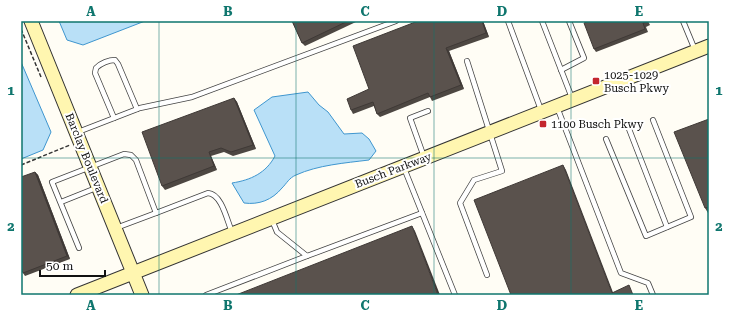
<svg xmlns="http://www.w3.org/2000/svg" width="730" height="316" font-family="'Roboto Serif',serif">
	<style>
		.water { fill: #b9e0f7; stroke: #3f96cf }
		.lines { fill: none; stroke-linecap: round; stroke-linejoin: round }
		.lane-casing { stroke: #444; stroke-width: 6 }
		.secondary-casing { stroke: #333; stroke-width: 15 }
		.path { stroke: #333; stroke-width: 1.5; stroke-dasharray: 4 2; stroke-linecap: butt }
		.lane { stroke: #fff; stroke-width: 4.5 }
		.secondary { stroke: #fff6b0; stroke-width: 13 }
		.wall { fill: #4d4742 }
		.shaded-wall { fill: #3f3936 }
		.building { fill: #5a524d; stroke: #3f3936 }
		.grid { fill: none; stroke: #0f766e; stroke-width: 1; stroke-opacity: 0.55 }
		.poi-dot { fill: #c4262e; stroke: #fff; stroke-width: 1.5 }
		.labels { text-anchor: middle; stroke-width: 4; stroke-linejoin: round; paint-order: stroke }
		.poi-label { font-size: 11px; fill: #111; stroke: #fff; text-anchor: start }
		.street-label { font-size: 11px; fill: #111; stroke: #fff }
		.neatline { fill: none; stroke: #0f766e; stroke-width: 1.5 }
		.grid-label { font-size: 13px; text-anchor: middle; font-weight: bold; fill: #0f766e }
	</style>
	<rect width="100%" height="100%" fill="#fffdf5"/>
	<g class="water">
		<path d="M59,21H145L83,45L67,40Z"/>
		<path d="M21,62L51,132L43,150L21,159Z"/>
		<path d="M308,92L319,105L328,112L344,134L362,133L369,139L376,151L369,160C345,163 318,165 296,175C289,178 287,183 282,188C272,200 259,205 244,203L232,183C251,180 266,173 275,156L254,110L272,97Z"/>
	</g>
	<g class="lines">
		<defs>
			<g id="lane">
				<path d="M508,21L541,110"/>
				<path d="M542,21L572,98"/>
				<path d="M683,21L695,50"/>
				<path d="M467,61L502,171L474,180L460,203L487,275"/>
				<path d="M561,70L584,58L569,21"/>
				<path d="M557,107L621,273L648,283L653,295"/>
				<path d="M114,118L95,73L96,68C101,63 109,60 115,60L118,64L137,109"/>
				<path d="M629,129L667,227"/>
				<path d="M78,132L140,108L192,97L396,21"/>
				<path d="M606,139L646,236L691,217L653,120"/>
				<path d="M424,157L410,118L428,111"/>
				<path d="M404,168L455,295"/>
				<path d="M61,202L96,188"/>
				<path d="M272,220L277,232L307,256L422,213"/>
				<path d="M116,228L156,213"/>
				<path d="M79,248L52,182L124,154L131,155L136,160L156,213L208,193C222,194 227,221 232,232"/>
				<path d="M206,295L307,256"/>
			</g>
			<g id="secondary">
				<path d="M31,21L142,295"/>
				<path d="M77,295L709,46"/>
			</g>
		</defs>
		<use href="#lane" class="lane-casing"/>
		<use href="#secondary" class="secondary-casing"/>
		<g class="path">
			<path d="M21,29L41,77"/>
			<path d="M21,165L70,145"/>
		</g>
		<use href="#lane" class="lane"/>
		<use href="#secondary" class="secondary"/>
	</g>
	<g class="wall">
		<path d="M292,21H358L305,46L302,43Z"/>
		<path d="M483,21L489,37L449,51L464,89L432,101L430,97L380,117L377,114L374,106L353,114L351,110Z"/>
		<path d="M590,21H648L650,25L646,27L648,32L596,52L594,49Z"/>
		<path d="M234,98L237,102L256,149L233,156L224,152L211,156L217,170L165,190L162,186Z"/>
		<path d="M709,119V213H708L705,208Z"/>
		<path d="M35,172L38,175L70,259L25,276L23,273Z"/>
	</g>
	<g class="shaded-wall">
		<path d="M482,21H483L489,37L486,33Z"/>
		<path d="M446,48L449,51L464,89L461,85Z"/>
		<path d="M234,98L237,102L256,149L253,145Z"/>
		<path d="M209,152L211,156L217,170L214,166Z"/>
		<path d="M563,165L566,170L614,295L612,293Z"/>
		<path d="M35,172L38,175L70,259L67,256Z"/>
		<path d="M412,226L415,231L440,295H438Z"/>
	</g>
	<g class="building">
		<path d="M292,21H348L302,43Z"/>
		<path d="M418,21H482L486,33L446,48L461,85L430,97L428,93L377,114L373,102L351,110L347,99L369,89L353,46Z"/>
		<path d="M590,21H647L648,22L643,23L645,29L594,49L584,23Z"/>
		<path d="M234,98L253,145L231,152L221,148L209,152L214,166L162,186L142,132Z"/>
		<path d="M709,119V207L705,208L674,132Z"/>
		<path d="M563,165L612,293L629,285L633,295H511L474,200Z"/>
		<path d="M35,172L67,256L23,273L21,267V177Z"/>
		<path d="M412,226L438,295H236Z"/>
	</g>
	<path class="grid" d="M159,21V295M296,21V295M434,21V295M571,21V295M21,158H709"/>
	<g class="poi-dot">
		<rect x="592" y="77" width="8" height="8" rx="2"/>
		<rect x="539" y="120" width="8" height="8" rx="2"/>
	</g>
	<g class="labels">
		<g class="poi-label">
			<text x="604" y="79">1025-1029<tspan x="604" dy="13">Busch Pkwy</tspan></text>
			<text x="551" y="128">1100 Busch Pkwy</text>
		</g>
		<g class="street-label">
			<text transform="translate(87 158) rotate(68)" y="4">Barclay Boulevard</text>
			<text transform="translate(393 170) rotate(-21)" y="4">Busch Parkway</text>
		</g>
	</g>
	<rect width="730" height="316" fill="none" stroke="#ffffff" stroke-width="44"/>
	<path d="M40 270v6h65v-6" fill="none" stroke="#111111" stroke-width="2"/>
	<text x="46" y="270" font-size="12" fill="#111111" stroke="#ffffff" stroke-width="3" paint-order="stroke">50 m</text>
	<rect x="22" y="22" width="686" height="272" class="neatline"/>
	<g class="grid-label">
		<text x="91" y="16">A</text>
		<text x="228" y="16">B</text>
		<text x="365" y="16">C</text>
		<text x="502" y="16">D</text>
		<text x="639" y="16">E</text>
		<text x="11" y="95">1</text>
		<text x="719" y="95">1</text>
		<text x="11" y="231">2</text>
		<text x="719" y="231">2</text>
		<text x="91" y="310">A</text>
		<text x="228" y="310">B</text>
		<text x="365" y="310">C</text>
		<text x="502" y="310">D</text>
		<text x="639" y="310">E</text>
	</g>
</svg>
